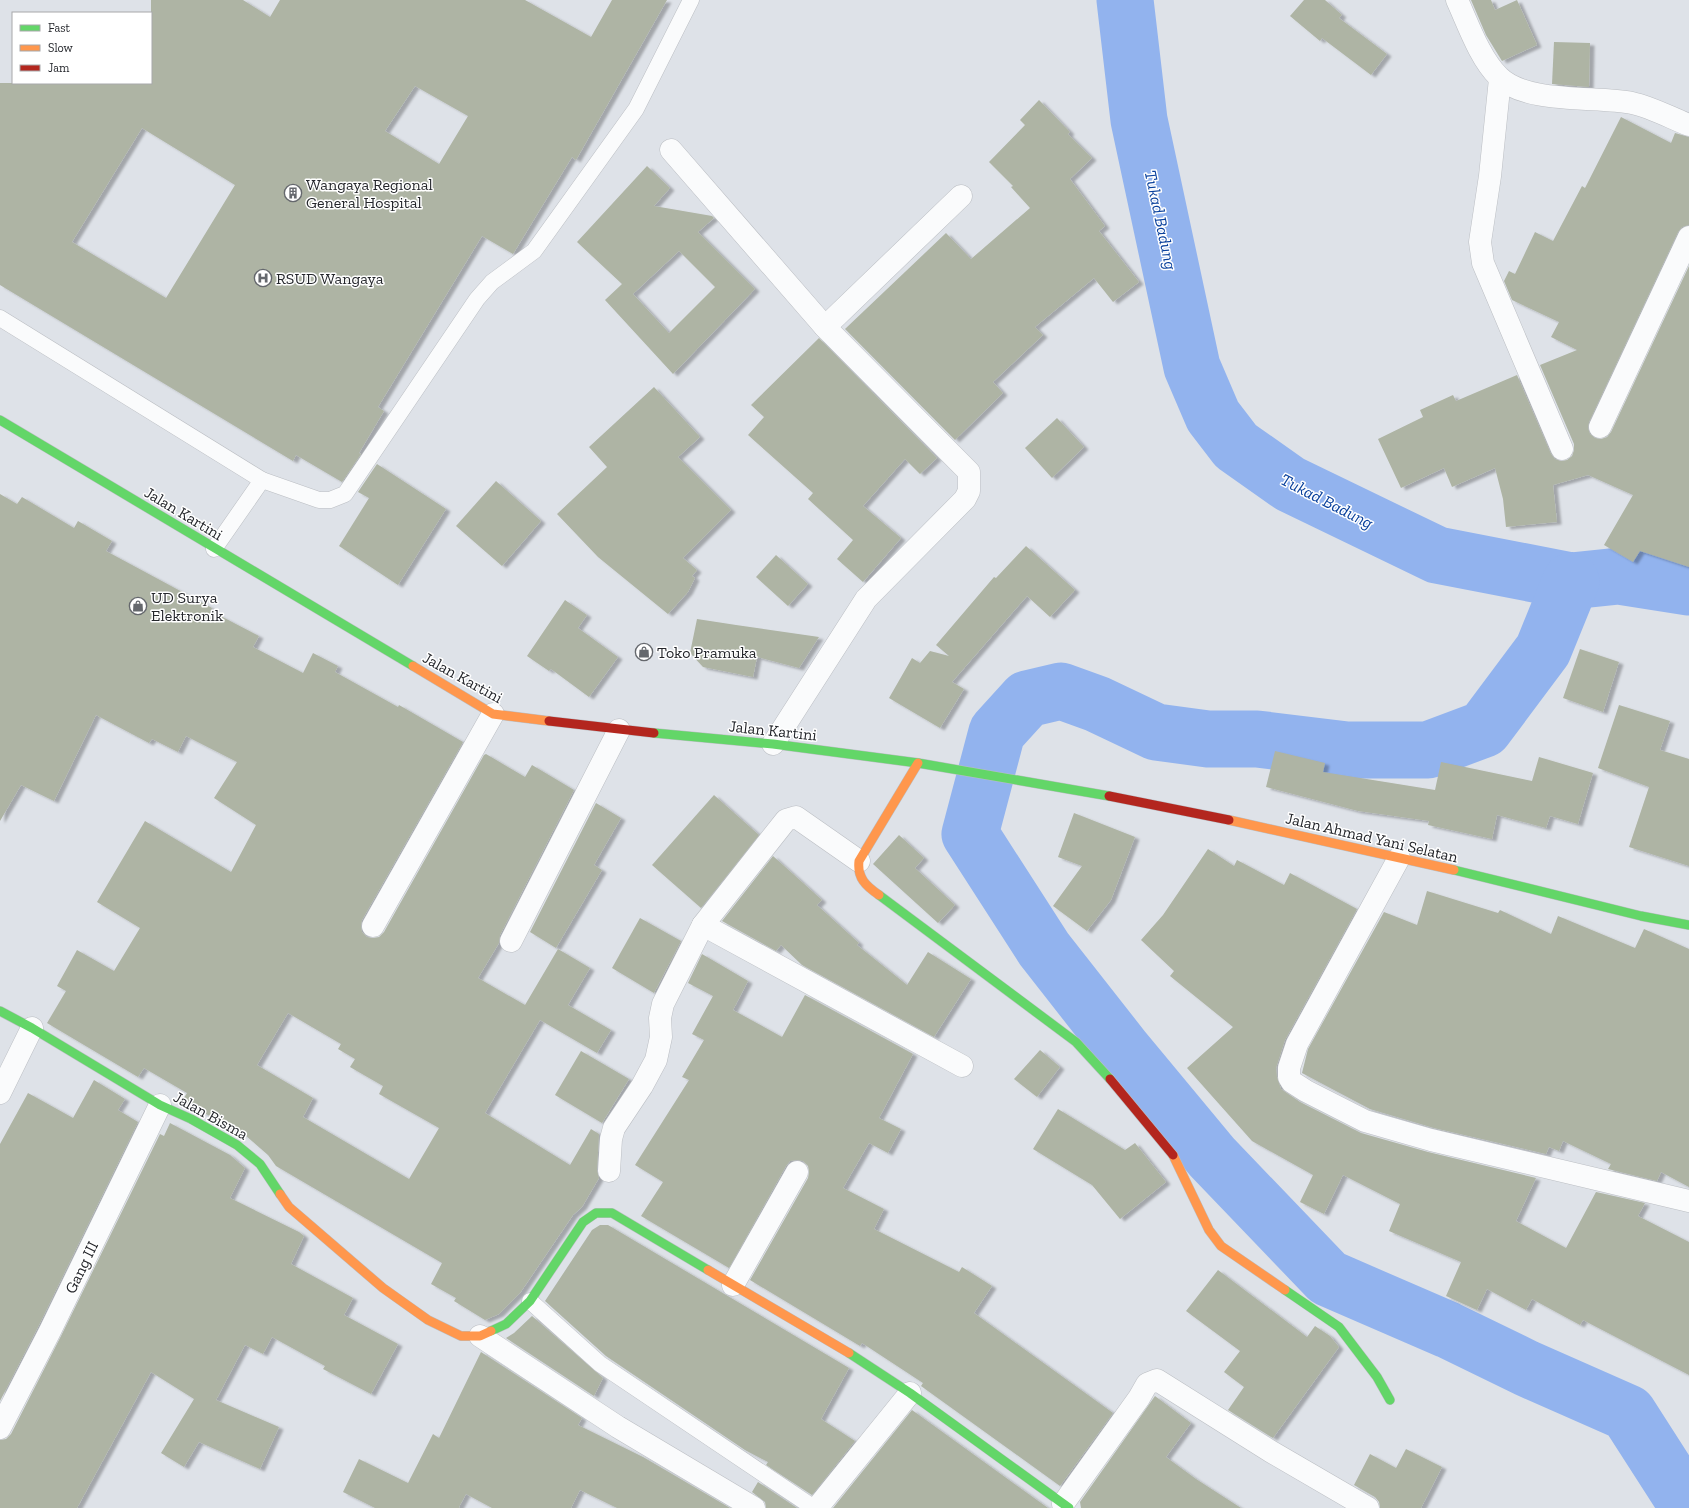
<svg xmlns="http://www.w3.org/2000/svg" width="1689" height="1508" font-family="'Zilla Slab',serif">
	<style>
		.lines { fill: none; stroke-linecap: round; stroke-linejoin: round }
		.river { stroke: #92b3ee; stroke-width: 57 }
		.building { fill: #aeb4a4; fill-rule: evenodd; filter: url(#shadow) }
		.lane-casing { stroke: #bbbec3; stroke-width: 17 }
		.street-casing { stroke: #bbbec3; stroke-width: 23 }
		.fast-casing { stroke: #bbbec3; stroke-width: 10 }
		.slow-casing { stroke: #bbbec3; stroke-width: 10 }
		.jam-casing { stroke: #bbbec3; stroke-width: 10 }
		.lane { stroke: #fafbfc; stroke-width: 16 }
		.street { stroke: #fafbfc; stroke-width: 22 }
		.fast { stroke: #63d668; stroke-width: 9 }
		.slow { stroke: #ff974d; stroke-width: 9 }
		.jam { stroke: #b3261e; stroke-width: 9 }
		.labels { text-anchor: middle; stroke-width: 3; stroke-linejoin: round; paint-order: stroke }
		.poi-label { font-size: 16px; fill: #24262b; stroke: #fff; text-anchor: start }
		.street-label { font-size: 16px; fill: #24262b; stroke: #fff }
		.water-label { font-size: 17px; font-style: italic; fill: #09409c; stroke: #fff }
	</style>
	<defs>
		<filter id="shadow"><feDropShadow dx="4.5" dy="2.5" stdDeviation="1" flood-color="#0004"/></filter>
	</defs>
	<rect width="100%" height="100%" fill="#dee2e8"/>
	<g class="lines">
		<g class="river">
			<path d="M1125,0L1139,120L1192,367L1213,416L1236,446L1290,484L1437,555L1571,581L1619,576L1689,587"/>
			<path d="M1571,581L1543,650L1484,729L1428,750H1347L1257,739H1208L1156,732L1097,704L1061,691L1027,699L997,732L970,834L1044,949L1124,1051L1212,1157L1328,1278L1448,1330L1526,1368L1628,1413L1689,1508"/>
		</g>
	</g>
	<g class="building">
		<path d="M151,0H243L270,17L280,0H525L591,37L612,0H667L576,160L572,157L513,254L482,236L378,407L384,411L359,453L361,454L342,482L296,455L293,461L0,285V83H151ZM415,86L468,116L439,164L385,131ZM142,128L235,185L166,298L72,242Z"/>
		<path d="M1304,0H1325L1342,15L1339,18L1387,54L1371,75L1322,38L1320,41L1290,16Z"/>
		<path d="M1471,0H1491L1495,10L1517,0L1537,45L1502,61L1486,35Z"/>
		<path d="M1554,42L1590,43L1589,87L1552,84Z"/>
		<path d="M1039,100L1070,132L1068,134L1092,158L1070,179L1105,226L1099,231L1139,282L1113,302L1094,278L1035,327L1043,335L993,382L1003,393L955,440L845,329L946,233L971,259L1030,208L1011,187L1013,186L989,162L1025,125L1020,120Z"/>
		<path d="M1621,117L1671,143L1675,133L1689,137V225L1682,227L1678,232L1589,422L1588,428L1590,434L1595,438L1601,439L1607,437L1611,432L1689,266V567L1640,551L1633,562L1604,545L1633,495L1588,475L1553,485L1557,522L1506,527L1503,499L1495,468L1452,487L1444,468L1401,488L1378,439L1423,417L1420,410L1453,395L1456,401L1517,375L1551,454L1555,459L1561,461L1567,460L1572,456L1574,450V444L1540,365L1577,350L1551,337L1559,322L1512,300L1504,281L1509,271L1515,274L1535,232L1553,241L1582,186L1585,188Z"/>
		<path d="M647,166L670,188L654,206L712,216L714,218L698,232L755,289L673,374L605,300L622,284L577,242ZM679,251L715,287L669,333L633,294Z"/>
		<path d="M819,338L937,458L920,474L905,459L863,506L901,538L863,582L837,559L853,540L808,499L813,493L748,435L764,417L751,405Z"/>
		<path d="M654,387L700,437L678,457L731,510L683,558L697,570L692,576L695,578L688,592L668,614L598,557L557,514L607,467L589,447Z"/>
		<path d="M1057,418L1084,447L1052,478L1025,448Z"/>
		<path d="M377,464L446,509L398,585L339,546L369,498L358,492Z"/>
		<path d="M496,481L541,521L502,566L456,526Z"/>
		<path d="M0,494L17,504L22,497L74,528L78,521L112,541L106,551L212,608L211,611L259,636L253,647L303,673L313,653L338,666L335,672L398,707L399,705L463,742L362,920L361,926L362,932L367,937L373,938L379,937L384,932L484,755L486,754L525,777L532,765L574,790L500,935L499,943L478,978L525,1005L558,949L590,968L568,1005L611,1030L597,1053L540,1020L485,1113L570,1165L591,1129L599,1134L597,1170L599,1178L582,1207L573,1215L520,1293L499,1314L485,1320L454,1301L456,1298L431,1284L442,1263L276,1166L268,1155L245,1135L182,1101L187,1093L144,1068L138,1077L47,1023L66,991L57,986L77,950L114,971L140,928L97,902L145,821L231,872L256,825L214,798L237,762L186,736L178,752L152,739L149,743L96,715L54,801L21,785L0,821ZM288,1013L341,1044L338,1049L355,1059L350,1067L383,1086L379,1094L439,1128L409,1179L303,1117L313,1098L257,1065Z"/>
		<path d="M1026,546L1075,590L1050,617L1027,596L952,682L964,689L940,728L889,698L912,658L920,663L930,651L949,656L936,645L994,577L996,578Z"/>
		<path d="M776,555L808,584L788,606L756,577Z"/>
		<path d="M565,600L587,615L578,628L618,657L589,697L551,669L549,671L527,656Z"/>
		<path d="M697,619L736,625L819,637L799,668L757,657L753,677L703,667L690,653Z"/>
		<path d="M1580,649L1619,662L1603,712L1563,698Z"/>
		<path d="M1619,705L1670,721L1660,750L1689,759V866L1629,847L1649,787L1598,768Z"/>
		<path d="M1275,751L1325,763L1323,772L1435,790L1441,762L1532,781L1539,757L1593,773L1578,824L1550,816L1546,828L1497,815L1492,839L1428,825L1429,821L1358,811L1266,787Z"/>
		<path d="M714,795L759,835L701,908L652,865Z"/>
		<path d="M596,803L621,818L594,865L602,870L556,948L530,932Z"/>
		<path d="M1074,813L1135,837L1111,900L1087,931L1053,906L1082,866L1058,857Z"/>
		<path d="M899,835L924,858L915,868L955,905L938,923L873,864Z"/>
		<path d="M1208,849L1234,866L1237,860L1284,885L1290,873L1357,909L1285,1040L1276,1068L1277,1077L1281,1089L1300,1102L1361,1133L1428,1152L1536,1178L1516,1221L1566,1248L1596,1192L1645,1203L1638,1216L1689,1242V1375L1583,1320L1580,1325L1532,1299L1526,1310L1487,1289L1477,1310L1446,1296L1461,1262L1389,1231L1400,1204L1343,1175L1324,1214L1300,1202L1313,1175L1252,1141L1187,1068L1233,1027L1170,976L1174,971L1141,940L1163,915Z"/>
		<path d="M773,856L822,900L817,905L859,943L857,945L907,985L928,952L971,979L934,1037L802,965L781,945L776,951L722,921Z"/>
		<path d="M1427,891L1498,913L1500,910L1551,934L1558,916L1635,948L1644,929L1689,949V1187L1661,1172L1657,1181L1608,1169L1611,1164L1563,1141L1559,1151L1549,1147L1546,1154L1434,1128L1370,1109L1302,1073L1308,1049L1384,912L1417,925Z"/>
		<path d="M640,918L681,941L654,993L612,968Z"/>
		<path d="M702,954L748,981L733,1010L782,1037L805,995L913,1054L879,1118L901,1129L888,1153L869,1143L843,1188L884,1209L874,1229L959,1272L962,1267L992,1286L974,1313L1113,1413L1060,1486L921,1386L923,1383L862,1343L860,1346L750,1280L808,1178L809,1172L808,1166L803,1161L797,1160L790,1161L786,1166L729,1268L641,1216L663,1182L635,1165L689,1080L682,1077L704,1040L692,1034L713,996L688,983Z"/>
		<path d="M1040,1050L1060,1067L1037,1097L1014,1079Z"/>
		<path d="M581,1051L629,1079L602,1123L555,1095Z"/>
		<path d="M94,1080L125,1099L118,1110L138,1122L39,1325L0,1401V1144L28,1093L73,1118Z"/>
		<path d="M1058,1109L1125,1150L1135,1143L1166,1182L1120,1219L1092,1185L1033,1149Z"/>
		<path d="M170,1123L230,1155L245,1168L230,1198L299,1232L304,1236L291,1264L353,1298L344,1315L398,1344L371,1394L323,1369L325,1366L272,1337L263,1354L245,1345L216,1400L279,1427L260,1469L199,1442L184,1467L161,1453L194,1399L151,1372L77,1508H0V1440L6,1439L11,1434L61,1336L160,1134L164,1136Z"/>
		<path d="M608,1225L849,1368L821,1419L855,1441L812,1495L766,1465L768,1462L745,1450L606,1356L545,1301L592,1230L600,1225Z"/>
		<path d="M1218,1270L1307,1337L1315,1326L1330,1336L1339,1347L1273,1438L1228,1410L1244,1387L1224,1372L1240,1351L1186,1311Z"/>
		<path d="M532,1316L603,1378L594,1396L506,1338L514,1333Z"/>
		<path d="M481,1352L582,1418L578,1425L643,1457L730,1508H617L580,1490L571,1508H492L466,1494L459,1507L460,1508H375L343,1492L359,1459L408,1483L433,1434L439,1438Z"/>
		<path d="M1155,1396L1191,1423L1166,1457L1196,1479L1241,1508H1081L1080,1502Z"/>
		<path d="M912,1410L1048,1508H833Z"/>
		<path d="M1406,1449L1442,1467L1421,1508H1380L1379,1502L1375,1497L1354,1485L1370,1454L1396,1468Z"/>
		<path d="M758,1482L797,1508H766L765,1502L752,1492Z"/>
	</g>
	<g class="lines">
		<defs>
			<g id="lane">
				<path d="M0,318L262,480L214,549"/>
				<path d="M262,480L319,500H330L345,494L477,299L492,282L534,251L636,109L691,0"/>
				<path d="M530,1301L600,1364L814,1508"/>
			</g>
			<g id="street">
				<path d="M1457,0C1468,24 1480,59 1499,77C1526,104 1596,96 1632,103C1651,107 1671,118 1689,125"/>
				<path d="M1500,79L1490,176L1480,242L1483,263L1562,449"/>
				<path d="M671,150L825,327"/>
				<path d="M1600,427L1689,237"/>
				<path d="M773,744L866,599L965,499L969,491V472L825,327L961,196"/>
				<path d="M1399,858L1297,1044L1289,1068V1077L1292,1082L1306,1091L1365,1121L1431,1140L1689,1201"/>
				<path d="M703,925L962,1066"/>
				<path d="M373,926L493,714"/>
				<path d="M511,941L619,730"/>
				<path d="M0,1093L32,1028"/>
				<path d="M609,1171L611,1139L614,1128L642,1086L656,1060L661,1037L660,1018L663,1004L703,925L786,820L796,817L859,861"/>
				<path d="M733,1285L797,1172"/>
				<path d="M480,1336L618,1427L754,1508"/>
				<path d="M0,1428L50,1331L160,1105"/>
				<path d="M1063,1504L1139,1398L1147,1384L1157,1380L1270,1451L1368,1508"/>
				<path d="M817,1508L910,1393"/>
			</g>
			<g id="fast">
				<path d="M0,420L413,666"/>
				<path d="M654,733L773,744L918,763L1109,796"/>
				<path d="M1454,870L1641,916L1689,925"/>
				<path d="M879,895L1076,1042L1110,1079"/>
				<path d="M0,1011L32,1028L160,1105L191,1119L237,1145L260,1164L280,1194"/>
				<path d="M1285,1290L1339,1327L1377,1377L1390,1400"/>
				<path d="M491,1331L506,1324L530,1301L583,1222L596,1213H612L708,1270"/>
				<path d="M849,1353L910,1393L1069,1508"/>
			</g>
			<g id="slow">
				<path d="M413,666L493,714L549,721"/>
				<path d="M1229,820L1454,870"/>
				<path d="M879,895C866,886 857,878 859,861L918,763"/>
				<path d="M1173,1155L1209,1230L1221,1246L1285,1290"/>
				<path d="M280,1194L289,1207L383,1288L428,1320L461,1336H480L491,1331"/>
				<path d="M708,1270L849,1353"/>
			</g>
			<g id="jam">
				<path d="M549,721L654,733"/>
				<path d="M1109,796L1229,820"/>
				<path d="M1110,1079L1173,1155"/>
			</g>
		</defs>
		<use href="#lane" class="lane-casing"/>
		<use href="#street" class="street-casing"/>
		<use href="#fast" class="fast-casing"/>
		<use href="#slow" class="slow-casing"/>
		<use href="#jam" class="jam-casing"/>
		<use href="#lane" class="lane"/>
		<use href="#street" class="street"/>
		<use href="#fast" class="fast"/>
		<use href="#slow" class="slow"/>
		<use href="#jam" class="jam"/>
	</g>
	<defs>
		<symbol id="building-ring" viewBox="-11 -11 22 22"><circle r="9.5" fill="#fff" stroke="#65686d" stroke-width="1.5"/><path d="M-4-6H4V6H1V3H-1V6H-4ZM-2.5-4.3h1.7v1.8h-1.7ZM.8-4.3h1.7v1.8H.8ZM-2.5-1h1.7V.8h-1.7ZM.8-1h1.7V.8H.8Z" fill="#65686d"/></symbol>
		<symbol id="hospital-ring" viewBox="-11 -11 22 22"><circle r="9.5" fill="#fff" stroke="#65686d" stroke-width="1.5"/><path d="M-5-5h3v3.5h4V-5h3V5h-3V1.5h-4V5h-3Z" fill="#65686d"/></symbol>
		<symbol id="shop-ring" viewBox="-11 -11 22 22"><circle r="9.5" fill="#fff" stroke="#65686d" stroke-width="1.5"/><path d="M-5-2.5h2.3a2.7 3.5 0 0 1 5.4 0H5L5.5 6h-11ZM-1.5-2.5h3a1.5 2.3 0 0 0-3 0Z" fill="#65686d"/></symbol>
	</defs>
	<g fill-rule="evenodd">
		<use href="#building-ring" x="283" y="183" width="20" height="20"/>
		<use href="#hospital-ring" x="253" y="268" width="20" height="20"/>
		<use href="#shop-ring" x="128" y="596" width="20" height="20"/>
		<use href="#shop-ring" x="634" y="642" width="20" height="20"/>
	</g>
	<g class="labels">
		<g class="poi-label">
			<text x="306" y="190">Wangaya Regional<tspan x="306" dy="18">General Hospital</tspan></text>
			<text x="276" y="284">RSUD Wangaya</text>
			<text x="151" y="603">UD Surya<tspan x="151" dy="18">Elektronik</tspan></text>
			<text x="657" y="658">Toko Pramuka</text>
		</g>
		<g class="street-label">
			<text transform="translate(184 513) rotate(31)" y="6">Jalan Kartini</text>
			<text transform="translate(463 677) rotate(29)" y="6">Jalan Kartini</text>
			<text transform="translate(773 730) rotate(6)" y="6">Jalan Kartini</text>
			<text transform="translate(1372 837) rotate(13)" y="6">Jalan Ahmad Yani Selatan</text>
			<text transform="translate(211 1115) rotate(29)" y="6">Jalan Bisma</text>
			<text transform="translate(81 1267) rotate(-64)" y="6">Gang III</text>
		</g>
		<g class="water-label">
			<text transform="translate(1161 220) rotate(78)" y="6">Tukad Badung</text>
			<text transform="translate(1327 501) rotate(27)" y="6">Tukad Badung</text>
		</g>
	</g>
	<rect x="12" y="12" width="140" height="72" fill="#ffffff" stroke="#a7a8aa"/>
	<rect x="20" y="25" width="20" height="6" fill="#63d668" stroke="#a7a8aa"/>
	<text x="48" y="32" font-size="12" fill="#24262b">Fast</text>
	<rect x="20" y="45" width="20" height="6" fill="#ff974d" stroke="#a7a8aa"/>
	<text x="48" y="52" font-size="12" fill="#24262b">Slow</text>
	<rect x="20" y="65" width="20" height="6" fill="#b3261e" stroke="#a7a8aa"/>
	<text x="48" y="72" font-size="12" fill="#24262b">Jam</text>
</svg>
